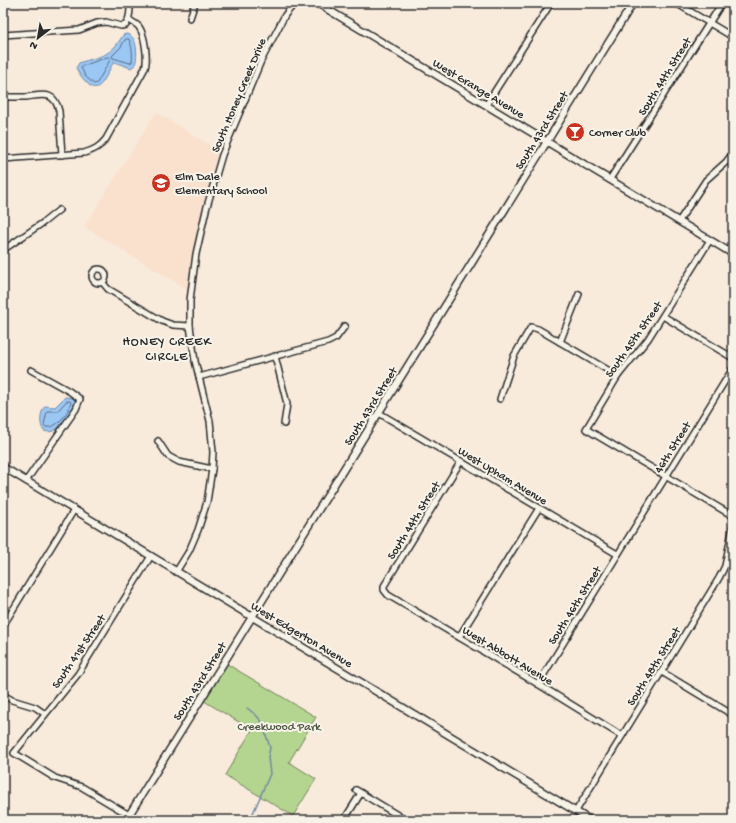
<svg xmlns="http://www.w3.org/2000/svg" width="736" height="823" font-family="'Gochi Hand',sans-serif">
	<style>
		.built { fill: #fae1ce }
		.green { fill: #b4d58f; stroke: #70805d }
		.water { fill: #9bc7f5; stroke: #6e89a4 }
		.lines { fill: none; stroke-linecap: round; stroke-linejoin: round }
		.shore { stroke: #58697c; stroke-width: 1 }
		.stream { stroke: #6e89a4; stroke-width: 1.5 }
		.minor-casing { stroke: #2b2b2b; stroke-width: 8 }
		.tertiary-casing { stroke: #2b2b2b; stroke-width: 9 }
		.minor { stroke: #f7f3e8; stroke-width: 5 }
		.tertiary { stroke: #f7f3e8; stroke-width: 6 }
		.labels { text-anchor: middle; stroke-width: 4; stroke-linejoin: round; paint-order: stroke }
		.street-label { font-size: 12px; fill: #2b2b2b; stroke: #f7f3e8 }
		.poi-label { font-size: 12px; fill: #2b2b2b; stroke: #f7f3e8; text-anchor: start }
		.park-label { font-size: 12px; fill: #4d5644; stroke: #f7f3e8 }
		.neighbourhood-label { font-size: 13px; letter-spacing: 1px; fill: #2b2b2b; stroke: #f7f3e8 }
	</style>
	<rect width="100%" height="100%" fill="#f8ebdc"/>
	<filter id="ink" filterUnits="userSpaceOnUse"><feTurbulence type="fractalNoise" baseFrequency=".025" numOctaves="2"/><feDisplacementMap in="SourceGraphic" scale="8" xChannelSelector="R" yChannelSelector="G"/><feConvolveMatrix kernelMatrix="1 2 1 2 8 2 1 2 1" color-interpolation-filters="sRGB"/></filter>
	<g filter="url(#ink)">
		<path class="built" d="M156,112L213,147L221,150L205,202L191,259L188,290L84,227Z"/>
		<path class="green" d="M227,664L316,717L289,762L316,779L293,816L225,775L252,730L204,701Z"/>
		<g class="water">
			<path d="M126,34C138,35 138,56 135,65L131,68L114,62C107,71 101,97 88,84C83,79 79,74 76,68L79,63C101,55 110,58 123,35Z"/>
			<path d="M65,397L74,398L75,401C75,411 63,427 53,431C50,432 47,432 44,431C39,425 40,412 45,406L55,407Z"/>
		</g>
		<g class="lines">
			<g class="shore">
				<path d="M126,39H129C132,46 133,54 132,62L130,63L113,58L112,56L120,48Z"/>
				<path d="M108,57L110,58V60L97,83L94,84L85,76L81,67Z"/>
				<path d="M67,401H70L71,403C68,413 57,429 46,427L44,425L47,411H57Z"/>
			</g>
			<path class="stream" d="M247,708L256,715L262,722L270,748L268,757L270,774L250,820"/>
			<defs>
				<g id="minor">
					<path d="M676,3L733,37"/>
					<path d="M190,18L195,3"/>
					<path d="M3,35L79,30L97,23L106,22L121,26L126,25C130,17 130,11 130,3"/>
					<path d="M3,97C11,97 18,97 26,97C42,95 54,90 59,111L62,155"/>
					<path d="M486,105L551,3"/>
					<path d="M3,159L84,153C94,150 100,147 106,139L145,68C148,59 145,35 139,27C137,24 132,22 129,20"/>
					<path d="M610,179L722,3"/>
					<path d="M679,221L706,180L726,162L733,153"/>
					<path d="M710,240L648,339L618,376L586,429L733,516"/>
					<path d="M3,253L6,248L44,222L59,210"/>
					<circle cx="99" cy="276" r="7"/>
					<path d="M103,283L108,289L162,321L173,325L190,326"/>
					<path d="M663,316L733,358"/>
					<path d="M560,342L579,294"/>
					<path d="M275,356L287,404L284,424"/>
					<path d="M199,377L328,342L336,338L345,326"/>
					<path d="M500,399L514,356L531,327L538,329L618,376"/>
					<path d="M379,413L617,554"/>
					<path d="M158,441L168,456L179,462L212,469"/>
					<path d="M461,461L384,586V590L388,595L538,684L622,736"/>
					<path d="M26,481L76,409L80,399L69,391L31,370"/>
					<path d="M176,572L189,551L198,530L207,502L212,469L213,452L210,421L195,361L190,326V300L196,254L206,210L222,155L261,61L285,15L295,3"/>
					<path d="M3,626L74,510"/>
					<path d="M459,637L539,508"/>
					<path d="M662,672L733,715"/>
					<path d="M538,684L733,368"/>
					<path d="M3,695L12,700L35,707L45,714"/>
					<path d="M356,790L399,816"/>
					<path d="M576,811L719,578L725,566L733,526"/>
					<path d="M129,815L82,787L55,778L14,753L78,674L151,556"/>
					<path d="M344,820L361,793"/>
				</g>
				<g id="tertiary">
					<path d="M317,3L733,254"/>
					<path d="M3,467L590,820"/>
					<path d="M126,820L633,3"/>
				</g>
			</defs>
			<use href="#minor" class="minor-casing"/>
			<use href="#tertiary" class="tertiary-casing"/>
			<use href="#minor" class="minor"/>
			<use href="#tertiary" class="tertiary"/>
		</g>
	</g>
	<defs>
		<symbol id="bar-disc" viewBox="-11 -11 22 22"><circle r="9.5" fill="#c8321e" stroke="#f7f3e8"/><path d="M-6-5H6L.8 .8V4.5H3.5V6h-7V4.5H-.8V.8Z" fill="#fff"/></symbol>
		<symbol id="school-disc" viewBox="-11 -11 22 22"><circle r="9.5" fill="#c8321e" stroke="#f7f3e8"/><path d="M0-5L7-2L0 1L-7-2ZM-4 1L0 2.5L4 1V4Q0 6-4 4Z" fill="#fff"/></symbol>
	</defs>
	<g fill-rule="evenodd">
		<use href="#bar-disc" x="564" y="121" width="22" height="22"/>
		<use href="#school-disc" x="150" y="172" width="22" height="22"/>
	</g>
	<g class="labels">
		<g class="street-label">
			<text transform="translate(664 76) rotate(-58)" y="4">South 44th Street</text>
			<text transform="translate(479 88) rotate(31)" y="4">West Grange Avenue</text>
			<text transform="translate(238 95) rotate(-67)" y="4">South Honey Creek Drive</text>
			<text transform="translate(541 130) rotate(-58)" y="4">South 43rd Street</text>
			<text transform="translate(633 339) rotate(-55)" y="4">South 45th Street</text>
			<text transform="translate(370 406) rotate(-58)" y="4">South 43rd Street</text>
			<text transform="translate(672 447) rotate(-58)" y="4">46th Street</text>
			<text transform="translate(503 475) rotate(31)" y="4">West Upham Avenue</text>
			<text transform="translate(413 520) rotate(-58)" y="4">South 44th Street</text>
			<text transform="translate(574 605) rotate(-58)" y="4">South 46th Street</text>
			<text transform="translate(302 634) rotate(31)" y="4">West Edgerton Avenue</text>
			<text transform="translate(78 651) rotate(-56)" y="4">South 41st Street</text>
			<text transform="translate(508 655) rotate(31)" y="4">West Abbott Avenue</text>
			<text transform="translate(653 666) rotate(-58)" y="4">South 48th Street</text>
			<text transform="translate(199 681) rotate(-58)" y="4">South 43rd Street</text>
		</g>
		<g class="poi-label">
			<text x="589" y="136">Corner Club</text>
			<text x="175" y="180">Elm Dale<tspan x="175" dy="14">Elementary School</tspan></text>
		</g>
		<g class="park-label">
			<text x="279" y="730">Creekwood Park</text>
		</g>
		<g class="neighbourhood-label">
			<text x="167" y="345">HONEY CREEK<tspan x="167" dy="15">CIRCLE</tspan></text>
		</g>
	</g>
	<rect width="736" height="823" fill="none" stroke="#f7f3e8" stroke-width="16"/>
	<rect x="8" y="8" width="720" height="807" fill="none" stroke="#2b2b2b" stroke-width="1.5" filter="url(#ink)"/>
	<g transform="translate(38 38) rotate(211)" stroke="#f7f3e8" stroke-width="3" paint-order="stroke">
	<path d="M0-3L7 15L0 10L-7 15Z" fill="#2b2b2b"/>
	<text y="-6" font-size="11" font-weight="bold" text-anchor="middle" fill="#2b2b2b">N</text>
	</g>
</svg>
